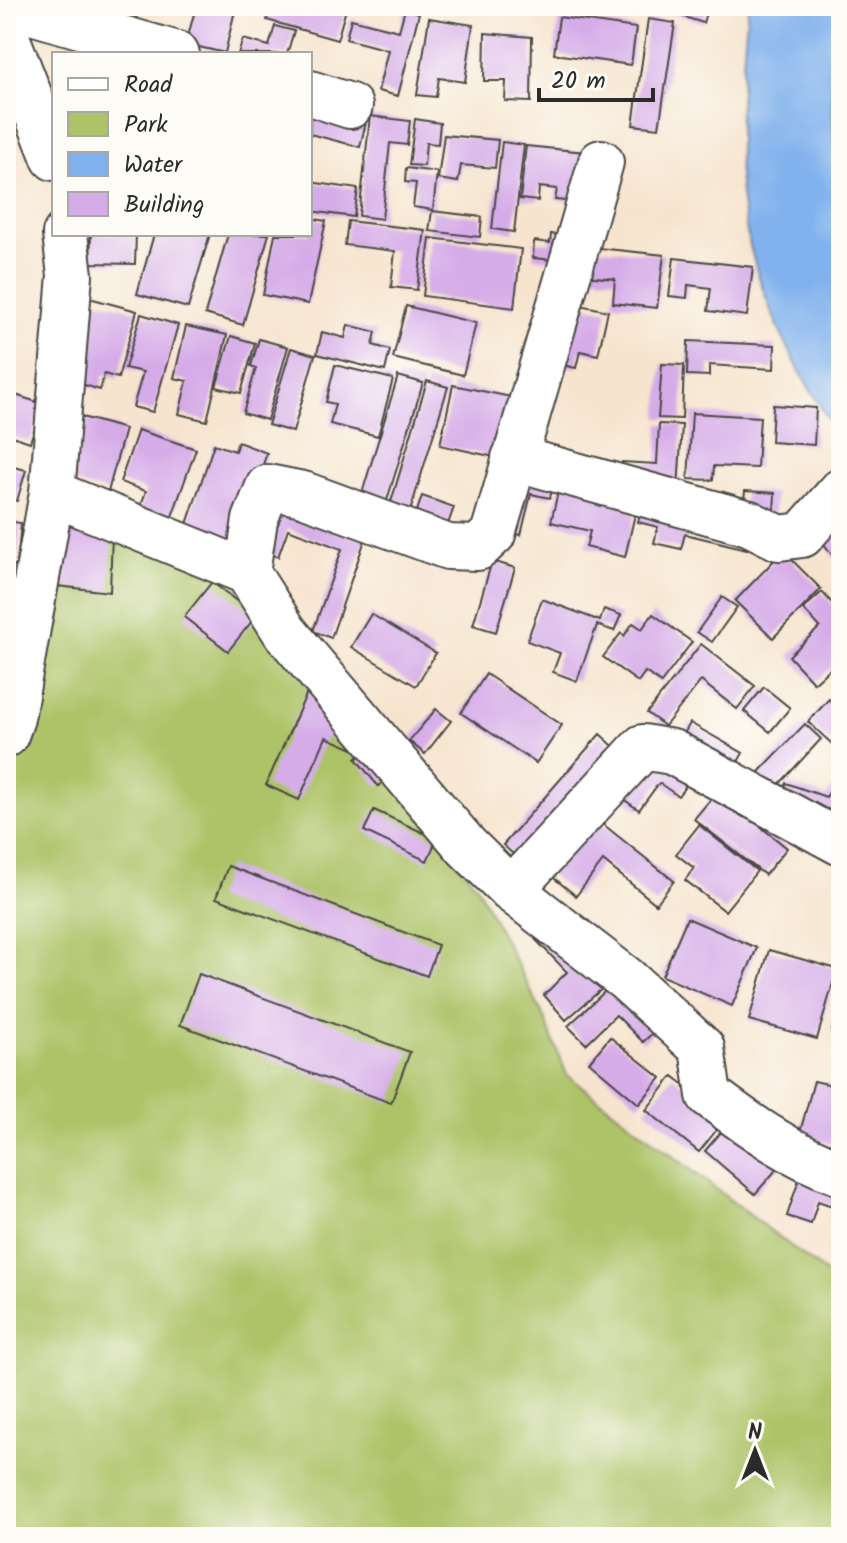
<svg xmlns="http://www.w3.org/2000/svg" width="847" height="1543" font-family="Kalam,sans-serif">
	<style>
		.green { fill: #adc367; stroke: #6c7749; stroke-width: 2 }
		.water { fill: #82b2ed; stroke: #566e8c; stroke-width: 2 }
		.building { fill: #d6ace8 }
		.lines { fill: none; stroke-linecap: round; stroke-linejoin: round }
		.minor-casing { stroke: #494743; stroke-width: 48 }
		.minor { stroke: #fff; stroke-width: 44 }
	</style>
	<rect width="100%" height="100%" fill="#fdfcf7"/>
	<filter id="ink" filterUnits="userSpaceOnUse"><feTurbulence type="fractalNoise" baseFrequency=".0125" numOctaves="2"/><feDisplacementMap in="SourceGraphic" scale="16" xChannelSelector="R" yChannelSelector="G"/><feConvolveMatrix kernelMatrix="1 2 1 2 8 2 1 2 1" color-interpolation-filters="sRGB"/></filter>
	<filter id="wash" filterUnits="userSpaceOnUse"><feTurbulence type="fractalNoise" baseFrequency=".006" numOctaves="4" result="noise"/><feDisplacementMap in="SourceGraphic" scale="32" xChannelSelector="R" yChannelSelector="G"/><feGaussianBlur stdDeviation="1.8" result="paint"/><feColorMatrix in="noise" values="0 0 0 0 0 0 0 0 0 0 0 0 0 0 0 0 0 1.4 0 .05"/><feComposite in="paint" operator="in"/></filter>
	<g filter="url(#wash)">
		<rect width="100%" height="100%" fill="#f6e4ce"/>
		<path class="green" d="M58,506L233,583L476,885L542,1013L567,1075L839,1283L841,1537H6V684Z"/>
		<path class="water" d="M748,6H836C834,64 827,124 841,181V438C786,358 742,265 739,166C738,113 743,59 748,6Z"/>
		<g id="blocks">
			<g class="building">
				<path d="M99,6H139L134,29L95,20Z"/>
				<path d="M196,6H236L225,53L186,44Z"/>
				<path d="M271,6H347L337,40L267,20Z"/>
				<path d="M651,6H708L703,23Z"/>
				<path d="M405,9L419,13L398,96L378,91L388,50L346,39L351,19L399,31Z"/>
				<path d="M559,17L636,28L631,65L554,54Z"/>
				<path d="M429,18L473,25L465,82L439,78L436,97L417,95Z"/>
				<path d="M648,19L675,23L659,128L633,125Z"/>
				<path d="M275,26L294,31L287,54H238L243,39L269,46Z"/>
				<path d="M485,33L532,37L531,102L505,101L506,81H484Z"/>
				<path d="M310,99L368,114L360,147L310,134Z"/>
				<path d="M370,116L410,121L407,145L390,143L382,219L359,216Z"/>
				<path d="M415,119L440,123L438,144L426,143L424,166L409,165Z"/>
				<path d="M444,135L498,140L495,168L461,165L458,182L438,179Z"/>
				<path d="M502,142L524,145L514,232L492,229Z"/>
				<path d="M526,146L585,152L579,202L555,200L557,189L539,187L538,201L520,199Z"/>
				<path d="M406,168L437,172L433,210L413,207L416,183L405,182Z"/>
				<path d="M310,182L358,189L354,217L310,211Z"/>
				<path d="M432,211L482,217L480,237L429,231Z"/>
				<path d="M310,218L326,221L308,304L263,295L275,234H310Z"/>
				<path d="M348,221L425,230L417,290L391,287L395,251L345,245Z"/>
				<path d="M91,234H136L135,264L90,263Z"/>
				<path d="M154,234H210L188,308L137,294Z"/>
				<path d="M228,234H269L243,325L205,314Z"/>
				<path d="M551,234L566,236L564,261L533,258L534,241L550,243Z"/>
				<path d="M430,238L521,249L514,308L423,296Z"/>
				<path d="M588,247L664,255L657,308L613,303L615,279L585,276Z"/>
				<path d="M674,258L753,267L747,316L708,311L711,288L688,285L687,298L669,296Z"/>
				<path d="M82,296L137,311L118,378L104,374L100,390L66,379Z"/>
				<path d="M566,302L608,311L598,355L580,351L576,368L553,363Z"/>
				<path d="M406,306L476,323L463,375L393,358Z"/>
				<path d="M141,314L178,325L153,412L133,407L143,372L125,368Z"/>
				<path d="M348,325L376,332L373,345L390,350L385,371L317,354L322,332L345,338Z"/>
				<path d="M186,326L227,335L207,421L179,414L187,381L174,378Z"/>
				<path d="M231,336L255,343L241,393L216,387Z"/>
				<path d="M259,339L288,347L267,420L243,413L256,368L251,366Z"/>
				<path d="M688,341L775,345L774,369L709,365V376L687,375Z"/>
				<path d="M291,348L315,355L293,432L268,425Z"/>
				<path d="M662,364L684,365L682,419L658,418Z"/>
				<path d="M335,365L393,379L378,436L330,424L335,404L326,402Z"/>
				<path d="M398,376L423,383L384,510L359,503Z"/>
				<path d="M427,381L448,387L409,515L389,509Z"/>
				<path d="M453,385L516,398L504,459L440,445Z"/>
				<path d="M6,392L43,404L30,442L6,434Z"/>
				<path d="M773,405L816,408L814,445L771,442Z"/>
				<path d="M68,413L125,429L108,492L64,480Z"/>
				<path d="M692,413L760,417L757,468L714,466L713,480L688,479Z"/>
				<path d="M659,424L682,425L678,489L621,474L622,462L657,464Z"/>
				<path d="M138,430L196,449L169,525L138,514L146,491L120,482Z"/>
				<path d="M238,442L267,453L235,544L186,527L214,444L235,451Z"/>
				<path d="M6,465L26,470L17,501L6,498Z"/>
				<path d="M516,467L555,477L550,498L531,494L521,535L501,529Z"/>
				<path d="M561,479L639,497L625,557L586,547L590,531L551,522Z"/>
				<path d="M745,491L775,493L774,513L743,510Z"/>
				<path d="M422,496L454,507L448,524L416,514Z"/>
				<path d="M279,500L368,531L331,638L313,631L342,549L288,529L278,557L262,551Z"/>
				<path d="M644,502L752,529L747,549L685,534L681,549L654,543L658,527L638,522Z"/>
				<path d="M841,503V554L835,559L811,526Z"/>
				<path d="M66,517L112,533L110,592L57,586Z"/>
				<path d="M6,521L21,523L17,566L6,565Z"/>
				<path d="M783,551L821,589L773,638L735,601Z"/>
				<path d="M492,561L515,568L496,632L473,625Z"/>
				<path d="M212,582L256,616L228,651L184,617Z"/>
				<path d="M822,592L841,613V659L814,683L789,656L820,627L803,609Z"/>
				<path d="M722,597L737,607L712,642L697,632Z"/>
				<path d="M542,599L600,621L604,609L621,615L614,631L597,625L577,681L553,672L560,653L527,641Z"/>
				<path d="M371,614L436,653L416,686L351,647Z"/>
				<path d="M653,614L692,642L661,683L645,672L638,682L603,657L621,633L624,636L633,623L642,629Z"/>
				<path d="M701,644L755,686L737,709L701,681L665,726L647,713Z"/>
				<path d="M486,674L562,725L536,763L461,713Z"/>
				<path d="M312,681L358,751L326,737L299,800L266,785Z"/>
				<path d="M764,687L790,708L770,732L744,711Z"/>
				<path d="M829,699L841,710V752L808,722Z"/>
				<path d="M436,709L451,721L425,754L409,741Z"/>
				<path d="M690,723L743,753L731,774L678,745Z"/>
				<path d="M805,724L821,739L773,791L756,775Z"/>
				<path d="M600,734L621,753L523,863L503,845Z"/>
				<path d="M369,748L392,775L378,786L356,759Z"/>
				<path d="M642,759L691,779L678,796L659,783L639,810L616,794Z"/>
				<path d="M837,780L841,782V806L837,812L782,795L786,783L826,797Z"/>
				<path d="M714,795L743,817L745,814L787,848L765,875L694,819Z"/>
				<path d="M374,810L437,839L427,861L364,831Z"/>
				<path d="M594,817L674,881L656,904L603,861L576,896L548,873Z"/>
				<path d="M699,825L757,871L725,911L685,880L694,868L676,854Z"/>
				<path d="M228,866L438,945L427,976L216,898Z"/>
				<path d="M687,918L757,948L732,1006L662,976Z"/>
				<path d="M550,925L611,981L566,1020L544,995L567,972L535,939Z"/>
				<path d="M769,950L837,969L817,1039L749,1020Z"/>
				<path d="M199,974L410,1052L391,1103L180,1025Z"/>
				<path d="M616,981L659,1027L643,1042L616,1015L586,1044L568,1026Z"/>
				<path d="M841,999V1032L832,1030Z"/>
				<path d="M610,1037L661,1078L639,1104L589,1062Z"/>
				<path d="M673,1076L726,1118L699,1152L646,1110Z"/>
				<path d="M814,1081L841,1087V1146L799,1136Z"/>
				<path d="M733,1118L784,1161L755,1194L705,1151Z"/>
				<path d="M802,1170L841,1182V1209L818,1201L811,1224L787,1216Z"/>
			</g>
		</g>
	</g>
	<g filter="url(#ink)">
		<use href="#blocks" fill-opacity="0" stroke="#494743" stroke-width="2"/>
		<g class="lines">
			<defs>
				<g id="minor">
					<path d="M11,6L177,54"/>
					<path d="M6,35L54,158"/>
					<path d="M310,93L350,106"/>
					<path d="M514,458L749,523L779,538L802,535L841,491"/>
					<path d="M52,493L247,572L285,632L467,847L511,890L626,979L702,1048L709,1095C750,1126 793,1156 841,1173"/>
					<path d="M247,572L255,520L268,487L303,494L448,547L478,548L493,534L601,162"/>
					<path d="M6,735L12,718L52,493L70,275L65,234"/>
					<path d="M511,890L643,747L672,752L841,843"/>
				</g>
			</defs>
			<use href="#minor" class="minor-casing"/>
			<use href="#minor" class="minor"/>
		</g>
	</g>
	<rect width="847" height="1543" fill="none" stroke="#fdfcf7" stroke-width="32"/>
	<rect x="52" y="52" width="260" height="184" fill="#fdfcf7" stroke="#a9a8a5" stroke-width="2"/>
	<rect x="68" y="78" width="40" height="12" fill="#ffffff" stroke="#a9a8a5" stroke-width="2"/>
	<text x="124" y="92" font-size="24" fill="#2b2b2b">Road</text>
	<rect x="68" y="112" width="40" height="24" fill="#adc367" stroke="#a9a8a5" stroke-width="2"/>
	<text x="124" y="132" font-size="24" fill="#2b2b2b">Park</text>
	<rect x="68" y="152" width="40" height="24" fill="#82b2ed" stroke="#a9a8a5" stroke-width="2"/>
	<text x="124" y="172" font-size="24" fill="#2b2b2b">Water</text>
	<rect x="68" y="192" width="40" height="24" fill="#d6ace8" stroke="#a9a8a5" stroke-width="2"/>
	<text x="124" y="212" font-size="24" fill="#2b2b2b">Building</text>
	<g transform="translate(755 1451)" stroke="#fdfcf7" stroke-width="6" paint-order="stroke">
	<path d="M0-6L14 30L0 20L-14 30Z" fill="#2b2b2b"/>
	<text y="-12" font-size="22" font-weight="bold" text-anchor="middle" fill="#2b2b2b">N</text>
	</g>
	<path d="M539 88v12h114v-12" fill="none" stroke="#2b2b2b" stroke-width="4"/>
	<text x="551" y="88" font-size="24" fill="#2b2b2b" stroke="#fdfcf7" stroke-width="6" paint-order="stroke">20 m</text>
</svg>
